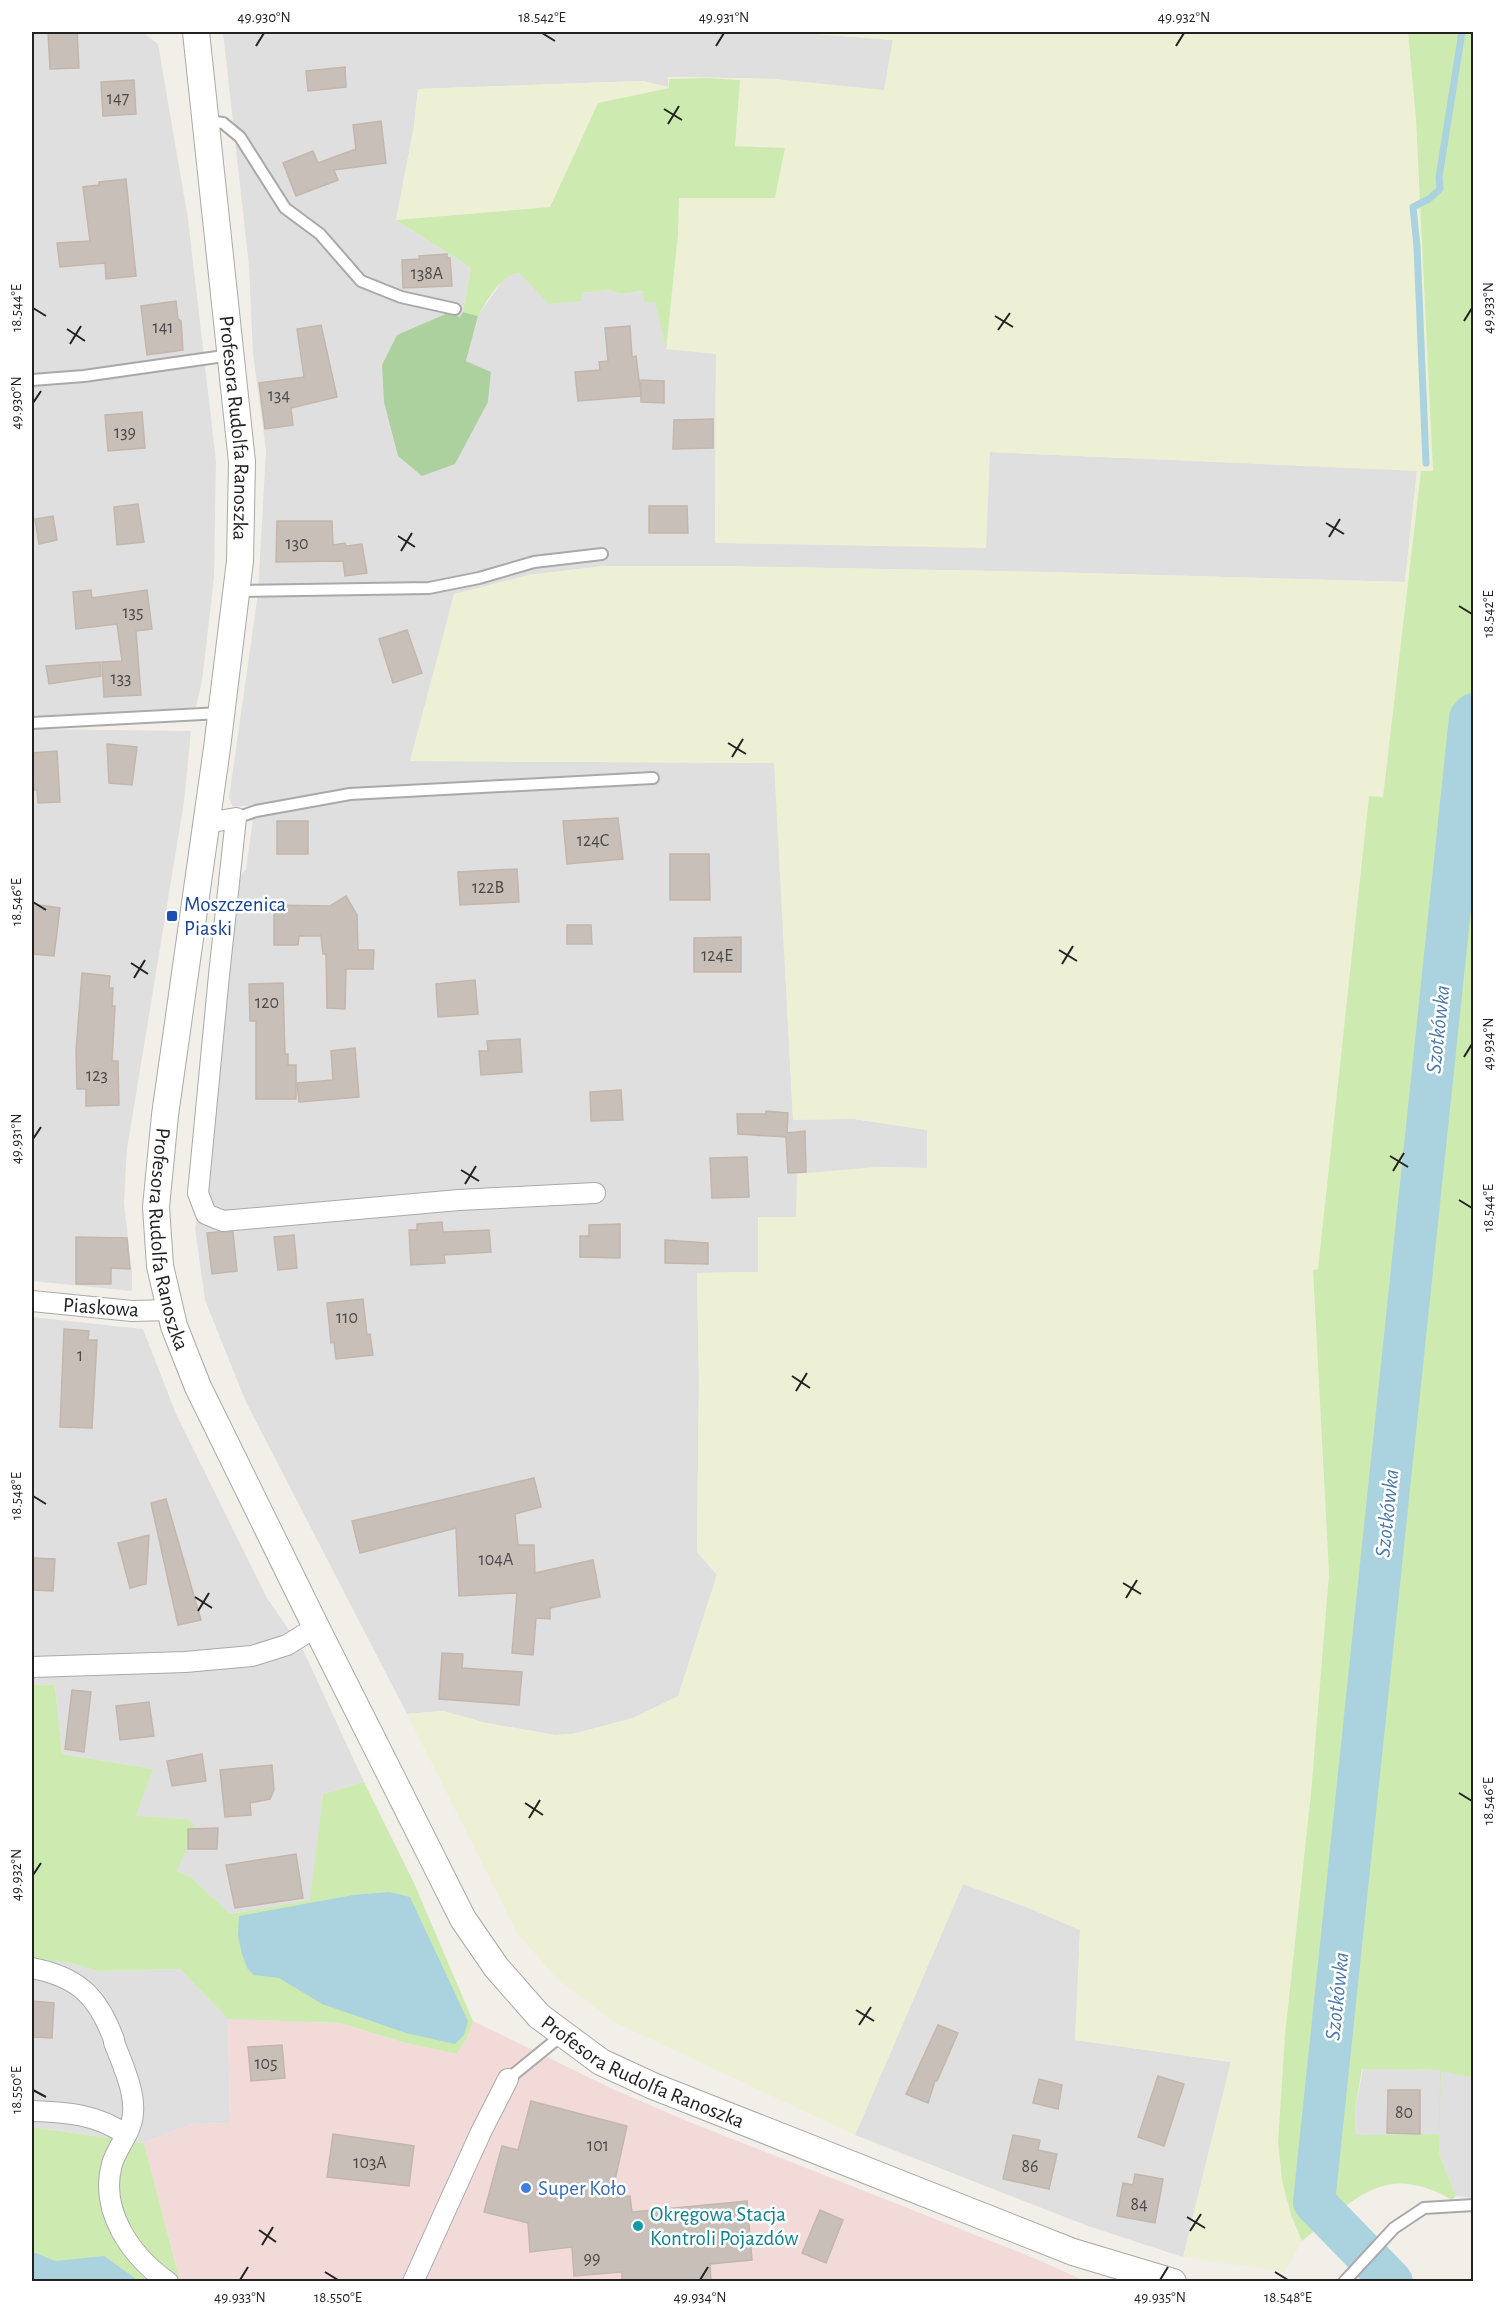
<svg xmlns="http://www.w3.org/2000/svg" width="1505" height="2313" font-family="'Alegreya Sans',sans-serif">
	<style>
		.residential { fill: #e0dfdf }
		.commercial { fill: #f2dad9 }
		.farmland { fill: #eef0d5 }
		.grass { fill: #cdebb0; fill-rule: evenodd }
		.forest { fill: #add19e }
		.water { fill: #aad3df }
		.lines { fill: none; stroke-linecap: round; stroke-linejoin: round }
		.stream { stroke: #aad3df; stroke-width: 7 }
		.river { stroke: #aad3df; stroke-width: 42 }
		.building { fill: #c7bfb8; stroke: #c4b6ab; stroke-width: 1.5 }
		.service-casing { stroke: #a9a9a9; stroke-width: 14 }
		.minor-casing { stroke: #a9a9a9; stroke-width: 22 }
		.tertiary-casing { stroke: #a9a9a9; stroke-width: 28 }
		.service { stroke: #fff; stroke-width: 10 }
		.minor { stroke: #fff; stroke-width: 20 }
		.tertiary { stroke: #fff; stroke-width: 26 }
		.ticks { fill: none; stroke: #222; stroke-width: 2 }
		.transit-dot { fill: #1a4fb4; stroke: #fff; stroke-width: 2 }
		.shop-dot { fill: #3f7fe0; stroke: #fff; stroke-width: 2 }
		.culture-dot { fill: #0f9aa8; stroke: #fff; stroke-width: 2 }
		.labels { text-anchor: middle; stroke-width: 5; stroke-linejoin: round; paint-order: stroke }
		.number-label { font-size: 18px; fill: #4b4948 }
		.street-label { font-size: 21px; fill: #222; stroke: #fff }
		.transit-label { font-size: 21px; fill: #164399; stroke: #fff; text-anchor: start }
		.shop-label { font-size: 21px; fill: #366cbe; stroke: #fff; text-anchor: start }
		.culture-label { font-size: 21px; fill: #0d838f; stroke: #fff; text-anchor: start }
		.water-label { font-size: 22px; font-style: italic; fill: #4a7aab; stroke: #fff }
		.neatline { fill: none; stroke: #222; stroke-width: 2 }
		.ticks-label { font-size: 15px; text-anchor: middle; fill: #222 }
	</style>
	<rect width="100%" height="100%" fill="#f2efe9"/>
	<g class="residential">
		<path d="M32,32H142L158,44L188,219L216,461L214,577L202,681L196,707L32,717Z"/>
		<path d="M223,32H790L893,40L884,91L774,79L669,77L668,87L642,81L418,89L414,127L396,220L471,268L463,312L460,318L464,446L488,402L491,372L466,361L478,316L502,281L511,275L520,273L582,301V293L609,290L621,294L644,291L716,354L715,542L989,452L1417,470L1405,582L1046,572L715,566H605L528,575L410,761L775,763L793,1119H854L928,1130L927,1168L876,1167L796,1217L758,1218V1272L697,1273L699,1380L697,1551L717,1575L678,1697L633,1718L573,1734L555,1735L486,1723L443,1711L407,1714L246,1402L205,1300L195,1228L204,1189L219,1043L240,877L246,869L255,805L233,807L229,798L258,593L266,450L253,354L249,266Z"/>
		<path d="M32,729L191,731L184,802L127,1149L124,1203L132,1273V1291L32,1281Z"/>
		<path d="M32,1317L143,1329L176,1414L267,1598L304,1652L364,1782L323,1794L311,1900L230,1914L191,1877L177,1871L187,1819L135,1817L152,1769L62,1754L55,1685L32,1684Z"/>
		<path d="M963,1884L1029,1908L1080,1930L1076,2040L1231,2062L1183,2257L1088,2226L855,2135Z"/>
		<path d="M32,1959L71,1963L98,1971L180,1969L228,2019L230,2123L192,2124L144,2143L32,2127Z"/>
		<path d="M1363,2069L1440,2070L1473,2078V2198L1456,2196L1439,2153L1356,2135L1355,2110Z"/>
	</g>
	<path class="commercial" d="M228,2019L340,2023L405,2043L457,2054L467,2038L473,2021L615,2090L687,2121L1034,2258L1085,2281H180L144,2143L192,2124L230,2123Z"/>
	<path class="farmland" d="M790,32H1408L1416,120L1433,471H1421L1383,797H1369L1318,1270H1313L1329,1574L1311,1793L1285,2035L1278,2142L1291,2215L1302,2241L1285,2272L1183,2257L1231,2062L1075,2040L1080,1930L1029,1908L963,1884L855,2135L616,2023L557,1979L517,1933L407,1714L443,1711L486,1723L555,1735L573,1734L633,1718L678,1696L717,1575L697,1552L699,1380L697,1273L758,1272V1217H796L797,1174L876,1167L927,1168V1130L854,1119L793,1120L774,763L410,761L454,594L528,575L605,566H715L1046,572L1405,582L1417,471L990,452L986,548L715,543L716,354L666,349L678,235L679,198H774L767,147L735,146L669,79V88L598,103L550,207L396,220L414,127L418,89L643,81L668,87V77L774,79L884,90L893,40Z"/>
	<g class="grass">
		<path d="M1408,32H1474V2078L1441,2071L1439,2153L1456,2196L1452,2200C1384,2160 1355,2200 1302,2241L1291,2215L1282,2180L1278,2142L1285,2035L1311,1793L1329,1574L1313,1270L1318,1269L1369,796L1383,797L1421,471H1433L1416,120ZM1362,2069L1440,2070L1439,2134L1356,2135L1355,2110Z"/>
		<path d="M706,78L740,80L735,146L785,148L775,198H679L678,235L666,349L655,302H644L643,291L621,294L609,290L582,293V301L549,304L519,273C498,278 489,298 478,316L463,312L471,268L396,220L550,207L598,103L669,88V79Z"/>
		<path d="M32,1684L55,1685L62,1754L153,1769L136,1816L187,1819L194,1824L190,1841L177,1871L191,1877L230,1914L310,1900L323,1794L364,1782L414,1883L473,2021L467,2038L457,2054L405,2043L340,2023L228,2019L180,1969L98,1971L71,1963L32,1959Z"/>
		<path d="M32,2127L144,2143L180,2281L32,2282Z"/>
	</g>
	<path class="forest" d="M463,312L478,316L466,361L491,372L488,402L455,464L422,476L398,456L384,402L382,365L397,335L448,313L460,317Z"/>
	<g class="water">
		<path d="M389,1892L410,1897L468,2021L464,2035L455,2044L406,2033L322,2004L279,1978L254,1975L247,1968L242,1954L238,1936L239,1916L353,1895Z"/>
		<path d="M32,2253H36L55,2261L104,2256L139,2281H32Z"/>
	</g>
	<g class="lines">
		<path class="stream" d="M1426,463L1417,247L1413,207L1429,199L1440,189L1439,177L1462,32"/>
		<path class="river" d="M1392,2282L1314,2202L1470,718L1474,714"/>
	</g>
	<g class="building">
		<path d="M48,32H77L79,68L50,69Z"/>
		<path d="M345,67L346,87L308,91L306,71Z"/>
		<path d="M134,80L136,114L103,116L101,82Z"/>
		<path d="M381,121L386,163L334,170L338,180L296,196L283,163L313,151L318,163L356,149L353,125Z"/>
		<path d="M126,179L136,276L106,279L105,263L60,267L57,243L90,241L83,187L99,185V182Z"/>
		<path d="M447,254V258H450L452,286L403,288L402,260L420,259L419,256Z"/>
		<path d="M176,301L178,319L181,321L183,350L147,355L141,306Z"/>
		<path d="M321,325L337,397L291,408L293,425L265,429L259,383L304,377L297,329Z"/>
		<path d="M630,326L632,357L636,356L641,395V380L664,381V403L641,402V396L578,401L575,372L600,370L599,362L608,361L605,328Z"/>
		<path d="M142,412L145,448L108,451L105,415Z"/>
		<path d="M713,419V448L673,449L674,420Z"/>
		<path d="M138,504L144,542L117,545L114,507Z"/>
		<path d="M649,506H687L688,533H649Z"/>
		<path d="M53,516L57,540L39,544L35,519Z"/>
		<path d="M277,521H332L333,545L345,543L346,546L362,544L367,573L345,576L343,561L276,562Z"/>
		<path d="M91,590L92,598L147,590L152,629L136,631L141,695L104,697L102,662L122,661L117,624L76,629L73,592Z"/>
		<path d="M407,630L422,673L393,683L379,639Z"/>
		<path d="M100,662L101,676L49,684L46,666Z"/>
		<path d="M107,744L137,747L132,785L109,783Z"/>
		<path d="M57,751L60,802L38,803L37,790H34L32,753Z"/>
		<path d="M618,818L623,859L567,864L563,821Z"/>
		<rect x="277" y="821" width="31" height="33"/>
		<path d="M670,854H709L710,900H670Z"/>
		<path d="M517,869L519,902L460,905L458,872Z"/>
		<path d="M346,896L357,915L358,950H374L373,969H346L345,1009L327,1008L326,954H323L321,936H299L298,945H274V905L330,906Z"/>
		<path d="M32,904L60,908L54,956L32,954Z"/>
		<path d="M567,925H591L592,944H567Z"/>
		<path d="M741,937V972H694V938Z"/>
		<path d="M82,973L110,976L109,988H113L112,1006H115L112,1061H118L119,1105L86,1106V1089H77L76,1051Z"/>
		<path d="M475,980L478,1014L438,1017L436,984Z"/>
		<path d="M283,983L285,1054H288V1065H296V1099H256V1021H250L249,984Z"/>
		<path d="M520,1039L522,1072L481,1075L479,1051H488L487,1041Z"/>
		<path d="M355,1048L359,1097L299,1102L297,1083L333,1080L331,1051Z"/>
		<path d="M621,1090L623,1120L591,1121L590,1092Z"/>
		<path d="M766,1111L788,1113L787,1133L805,1131L806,1172L788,1173L786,1137L738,1134L737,1114H766Z"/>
		<path d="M747,1157L749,1197L712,1198L710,1158Z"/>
		<path d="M442,1222L443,1232L489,1230L491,1252L444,1255L445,1263L411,1265L409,1230H417V1224Z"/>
		<path d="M620,1224V1258L580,1257V1236H589V1225Z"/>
		<path d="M218,1232H233L237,1271L212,1274L207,1233Z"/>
		<path d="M294,1235L297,1268L278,1270L274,1237Z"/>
		<path d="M76,1237L127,1238L130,1269L111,1268V1284H76Z"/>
		<path d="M665,1240L708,1243V1264L665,1263Z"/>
		<path d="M363,1299L367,1335L370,1334L373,1355L336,1359L334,1342L331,1343L327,1303Z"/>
		<path d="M64,1329L89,1331L88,1340H97L92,1428L60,1427Z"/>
		<path d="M534,1478L541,1507L515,1514L518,1545H534L535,1573L593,1560L600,1597L550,1608V1619L536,1618L533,1655L512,1653L517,1593L459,1596L456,1528L360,1553L352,1521Z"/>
		<path d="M166,1499L201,1620L178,1625L151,1503Z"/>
		<path d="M149,1535L146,1584L130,1588L118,1543Z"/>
		<path d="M32,1558L55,1559L53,1591L32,1590Z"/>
		<path d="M442,1653L463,1654L462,1668L522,1672L519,1705L439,1699Z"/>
		<path d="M72,1690L91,1692L84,1752L65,1749Z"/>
		<path d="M149,1702L154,1736L120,1740L116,1706Z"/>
		<path d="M202,1754L206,1781L172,1786L167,1761Z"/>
		<path d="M272,1765L274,1790L270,1799L250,1803L251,1815L225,1817L220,1770Z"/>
		<path d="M218,1828L217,1849H188V1829Z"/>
		<path d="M296,1854L303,1898L235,1908L226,1865Z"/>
		<path d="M32,2001L54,2003L52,2038L32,2037Z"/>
		<path d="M938,2025L958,2033L937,2081H935L928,2103L906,2094Z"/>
		<path d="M282,2045L285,2078L251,2081L248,2047Z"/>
		<path d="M1158,2076L1184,2084L1164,2146L1138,2137Z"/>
		<path d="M1039,2079L1062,2085L1058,2109L1033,2103Z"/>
		<path d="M1388,2090H1420V2134L1387,2133Z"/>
		<path d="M531,2101L627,2126L611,2198L630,2196L632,2212L747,2201L752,2260L710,2264L711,2282H622V2272L574,2276L572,2247L530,2252L528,2223L484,2212L502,2146L518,2150Z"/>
		<path d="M333,2134L414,2146L409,2186L327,2177Z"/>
		<path d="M1013,2135L1040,2140L1038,2150L1057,2154L1049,2189L1003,2179Z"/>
		<path d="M1135,2174L1163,2179L1155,2223L1117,2216L1123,2183L1133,2185Z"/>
		<path d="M820,2210L843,2220L826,2263L802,2253Z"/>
	</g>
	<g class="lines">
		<defs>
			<g id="service">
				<path d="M207,121L223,123L240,137L285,208L320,234L361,281L401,297L455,309"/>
				<path d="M32,380L84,376L231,355"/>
				<path d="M236,591L429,588L479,578L534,562L602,554"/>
				<path d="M32,723L221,713"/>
				<path d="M236,818L256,811L350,794L653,778"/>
				<path d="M508,2079L562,2035"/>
				<path d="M1344,2282L1394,2228L1424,2208L1474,2205"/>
			</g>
			<g id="minor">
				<path d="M206,823L236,818L219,975L198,1193L206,1214L223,1221L459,1200L595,1193"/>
				<path d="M32,1301L132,1311L170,1310"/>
				<path d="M32,1667L185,1662L252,1656L287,1645L316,1627"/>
				<path d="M32,1968C78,1977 98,1996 114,2040"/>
				<path d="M114,2042C122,2064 135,2090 133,2113C132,2132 117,2147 112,2164C99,2211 131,2256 168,2282"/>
				<path d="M32,2111C65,2112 98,2114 126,2135"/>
				<path d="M413,2282L481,2132L508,2079"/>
			</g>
			<g id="tertiary">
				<path id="s1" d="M196,32L242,462L240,561L217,748L165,1115L156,1207L160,1266L174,1326L198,1387L316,1627L463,1919L496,1967L539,2016L601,2062L653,2086L1073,2252L1173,2282"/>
			</g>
		</defs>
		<use href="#service" class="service-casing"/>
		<use href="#minor" class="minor-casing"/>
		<use href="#tertiary" class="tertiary-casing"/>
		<use href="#service" class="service"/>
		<use href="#minor" class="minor"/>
		<use href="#tertiary" class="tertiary"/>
	</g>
	<path class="ticks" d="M542,33L555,41M256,46L264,33M716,46L724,33M1176,46L1184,33M664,109L682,120M668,124L679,106M33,308L46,316M995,316L1013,327M1464,321L1472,308M67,329L85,341M998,330L1010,313M70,344L81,326M33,403L41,391M1326,523L1344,534M398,536L415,547M1329,537L1340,519M401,551L412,533M1459,606L1472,614M728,743L746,754M732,757L743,739M33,902L46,910M1059,950L1077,961M131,963L148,974M1062,964L1073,946M134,978L145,960M1464,1057L1472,1044M33,1139L41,1127M1390,1156L1408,1167M461,1170L479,1181M1393,1171L1404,1153M465,1184L476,1166M1459,1200L1472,1208M792,1376L810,1388M796,1391L807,1373M33,1496L46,1504M1123,1583L1141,1594M195,1597L212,1608M1126,1598L1137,1580M198,1611L209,1593M1459,1793L1472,1801M525,1803L543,1815M529,1818L540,1800M33,1875L41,1863M856,2010L874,2021M859,2025L871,2007M33,2090L46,2097M1187,2217L1205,2228M259,2230L276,2242M1190,2231L1201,2214M262,2245L273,2227M325,2272L338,2280M1275,2272L1288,2280M240,2280L248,2267M700,2280L708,2267M1160,2280L1168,2267"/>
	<rect class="transit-dot" x="166" y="910" width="12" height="12" rx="3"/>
	<circle class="shop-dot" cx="526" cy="2188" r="6"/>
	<circle class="culture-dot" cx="638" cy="2226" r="6"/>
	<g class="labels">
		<g class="number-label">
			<text x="118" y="104">147</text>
			<text x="427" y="279">138A</text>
			<text x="163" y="333">141</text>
			<text x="279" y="401">134</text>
			<text x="125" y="438">139</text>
			<text x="297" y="549">130</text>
			<text x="133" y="618">135</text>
			<text x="121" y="684">133</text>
			<text x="593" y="846">124C</text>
			<text x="488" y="893">122B</text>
			<text x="717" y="961">124E</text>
			<text x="267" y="1008">120</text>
			<text x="97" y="1081">123</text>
			<text x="347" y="1323">110</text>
			<text x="80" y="1361">1</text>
			<text x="496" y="1565">104A</text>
			<text x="266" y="2069">105</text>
			<text x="1404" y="2118">80</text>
			<text x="598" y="2151">101</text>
			<text x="370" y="2168">103A</text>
			<text x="1030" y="2172">86</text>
			<text x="1139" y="2210">84</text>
			<text x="592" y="2264">99</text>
		</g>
		<g class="street-label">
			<text dy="7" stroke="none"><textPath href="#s1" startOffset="398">Profesora Rudolfa Ranoszka</textPath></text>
			<text dy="7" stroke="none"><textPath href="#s1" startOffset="1216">Profesora Rudolfa Ranoszka</textPath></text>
			<text transform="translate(101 1307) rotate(4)" y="7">Piaskowa</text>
			<text dy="7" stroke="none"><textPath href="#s1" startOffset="2206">Profesora Rudolfa Ranoszka</textPath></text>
		</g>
		<g class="transit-label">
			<text x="184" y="911">Moszczenica<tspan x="184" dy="24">Piaski</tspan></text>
		</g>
		<g class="shop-label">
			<text x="538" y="2195">Super Koło</text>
		</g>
		<g class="culture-label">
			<text x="650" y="2221">Okręgowa Stacja<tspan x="650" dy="24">Kontroli Pojazdów</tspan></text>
		</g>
		<g class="water-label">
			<text transform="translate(1437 1029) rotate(-84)" y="8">Szotkówka</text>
			<text transform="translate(1386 1513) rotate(-84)" y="8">Szotkówka</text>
			<text transform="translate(1336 1996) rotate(-84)" y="8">Szotkówka</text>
		</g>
	</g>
	<rect width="1505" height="2313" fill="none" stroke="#ffffff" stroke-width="66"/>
	<rect x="33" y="33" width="1439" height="2247" class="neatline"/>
	<g class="ticks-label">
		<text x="264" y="22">49.930°N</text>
		<text x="542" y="22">18.542°E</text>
		<text x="724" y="22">49.931°N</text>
		<text x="1184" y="22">49.932°N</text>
		<text transform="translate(1488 308) rotate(-90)" y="5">49.933°N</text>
		<text transform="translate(16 308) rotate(-90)" y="5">18.544°E</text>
		<text transform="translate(16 403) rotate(-90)" y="5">49.930°N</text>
		<text transform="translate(1488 614) rotate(-90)" y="5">18.542°E</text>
		<text transform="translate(16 902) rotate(-90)" y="5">18.546°E</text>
		<text transform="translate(1488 1044) rotate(-90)" y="5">49.934°N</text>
		<text transform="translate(16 1139) rotate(-90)" y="5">49.931°N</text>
		<text transform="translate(1488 1208) rotate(-90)" y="5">18.544°E</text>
		<text transform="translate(16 1496) rotate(-90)" y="5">18.548°E</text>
		<text transform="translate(1488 1801) rotate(-90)" y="5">18.546°E</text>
		<text transform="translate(16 1875) rotate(-90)" y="5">49.932°N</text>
		<text transform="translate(16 2090) rotate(-90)" y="5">18.550°E</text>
		<text x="240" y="2302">49.933°N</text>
		<text x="338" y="2302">18.550°E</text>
		<text x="700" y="2302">49.934°N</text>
		<text x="1160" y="2302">49.935°N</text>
		<text x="1288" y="2302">18.548°E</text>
	</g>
</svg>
